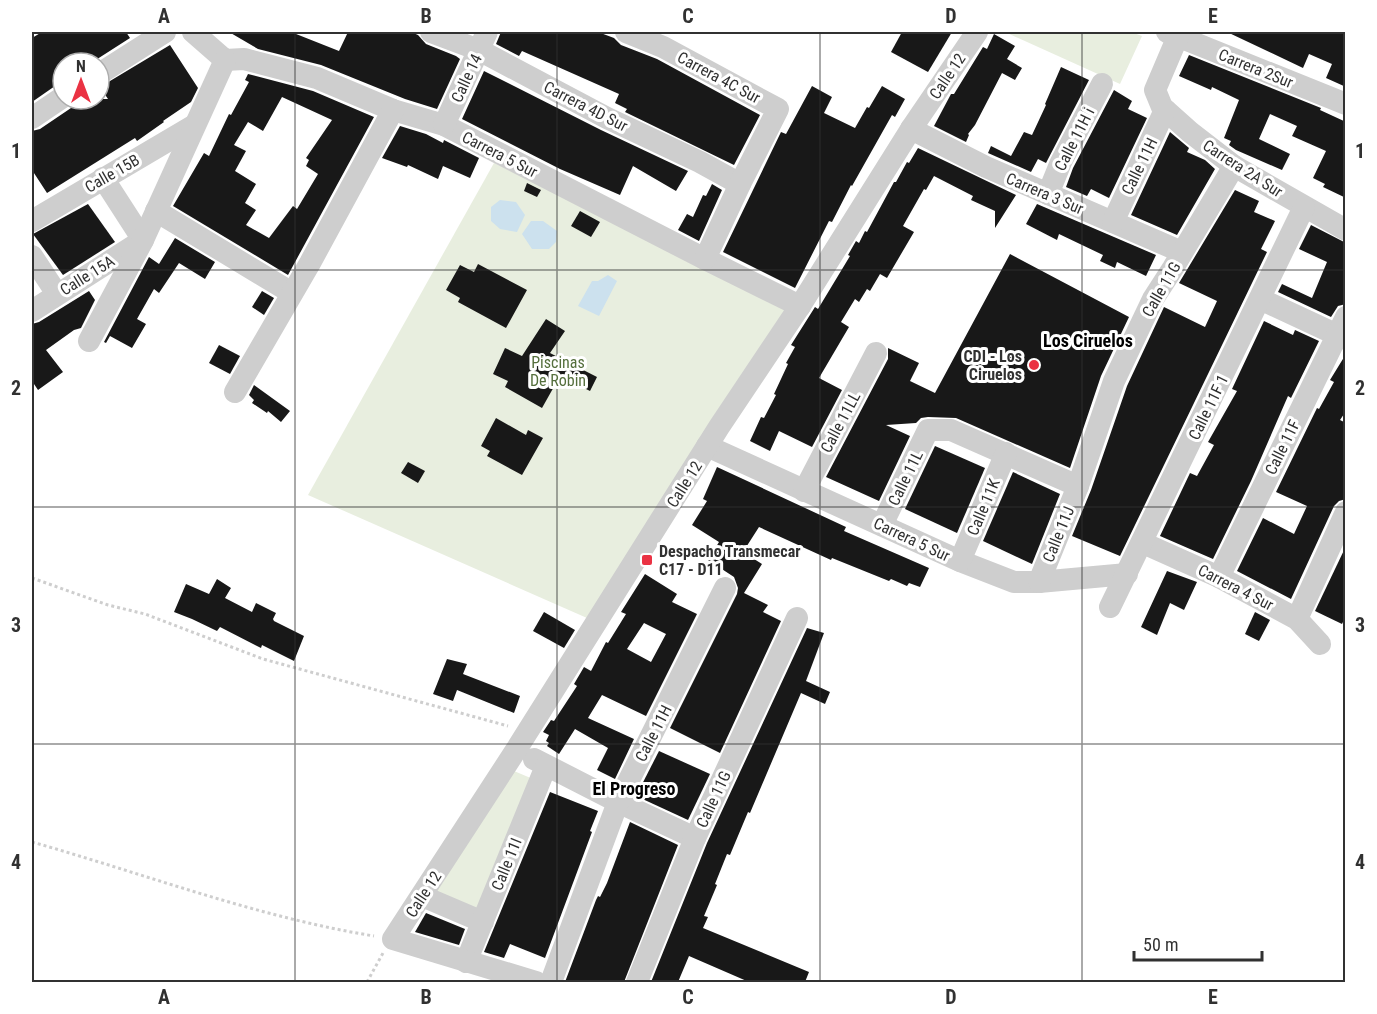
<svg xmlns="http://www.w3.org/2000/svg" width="1377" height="1014" font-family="'Roboto Condensed',sans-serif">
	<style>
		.green { fill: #e8eedf }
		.water { fill: #cce1ee }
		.building { fill: #181818; fill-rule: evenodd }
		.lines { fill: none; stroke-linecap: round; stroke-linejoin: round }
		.path { stroke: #cecece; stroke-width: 3; stroke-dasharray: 3 3; stroke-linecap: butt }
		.minor { stroke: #cecece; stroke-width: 22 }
		.grid { fill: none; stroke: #313131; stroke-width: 1.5; stroke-opacity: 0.55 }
		.poi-dot { fill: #ea3243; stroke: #fff; stroke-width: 2 }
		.labels { text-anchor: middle; stroke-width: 6; stroke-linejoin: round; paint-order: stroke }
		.street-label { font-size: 16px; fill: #313131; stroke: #fff }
		.poi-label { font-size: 16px; font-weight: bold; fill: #313131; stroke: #fff; text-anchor: end }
		.park-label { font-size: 16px; fill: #556f3d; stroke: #fff }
		.neighbourhood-label { font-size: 18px; font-weight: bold; fill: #000; stroke: #fff }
		.neatline { fill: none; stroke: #313131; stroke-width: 2 }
		.grid-label { font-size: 20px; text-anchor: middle; font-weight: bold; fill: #313131 }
	</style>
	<rect width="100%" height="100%" fill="#fff"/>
	<g class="green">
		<path d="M1005,32H1131L1142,36L1120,84Z"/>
		<path d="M494,163L788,305L587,618L308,495Z"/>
		<path d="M514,771L533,779L481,918L430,895Z"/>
	</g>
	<g class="water">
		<path d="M500,200L516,202L525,215L517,232L500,229L491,221V207Z"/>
		<path d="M531,221H543L557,231L556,242L549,249H532L522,234Z"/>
		<path d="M608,275L617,281L599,316L578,306L592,281H598Z"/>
	</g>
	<g class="building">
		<path d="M42,32H126L130,38L91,63H63V84L55,86L32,102V38Z"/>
		<path d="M229,32H291L339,51L348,32H411L418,35L426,44L456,56L460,59L437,109L405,99L321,65L258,49Z"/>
		<path d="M501,32H598L614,38L621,45L657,59L760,115L734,165L625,112L627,109L615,103L619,94L522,51L519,56L496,44Z"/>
		<path d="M902,32H952L928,72L891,52Z"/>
		<path d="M1227,32H1346V87L1326,78L1332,64L1309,54L1303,68Z"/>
		<path d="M994,34L1015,46L1007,59L1022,68L1015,80L1002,73L975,125L968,134L969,135L966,142L934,126L951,94H954L983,47L987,49Z"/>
		<path d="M170,45L198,88L191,102L163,121L164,122L137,141L135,138L47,193L32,170V131L40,129L71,108L76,99H108L100,87Z"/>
		<path d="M1189,55L1321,108L1320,110L1346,122V198L1323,187L1325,184L1313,178L1326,151L1292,136L1297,126L1270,114L1259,139L1290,154L1282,170L1236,150L1229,145L1231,141L1224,138L1239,100L1212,87L1211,90L1179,76Z"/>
		<path d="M1061,67L1089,80L1046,163L1038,159L1031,172L988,153L991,146L1011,156L1024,132L1032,135L1046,105L1045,104Z"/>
		<path d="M484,71L601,130L688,171L676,191L633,166L620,195L560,169L462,119Z"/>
		<path d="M248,74L313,91L374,117L288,275L173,206L204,153L209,156L229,114L231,115L249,82L245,80ZM282,97L332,120L306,158L309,160L306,166L318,174L297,209L293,206L269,238L246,225L256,210L245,203L256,184L235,171L246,151L234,145L248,122L263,131Z"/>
		<path d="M812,86L832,97L824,113L855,128L867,107L869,108L882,86L905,99L895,117L892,115L852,186L851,185L832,222L829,221L795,288L723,252L781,132L786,134Z"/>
		<path d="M1114,90L1132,101L1128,109L1147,118L1109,198L1091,189L1087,196L1066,187L1073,168Z"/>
		<path d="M400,126L426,134L443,143L444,140L479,158L470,178L443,166L438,179L408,165L407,167L382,158Z"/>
		<path d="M1170,132L1189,148L1187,152L1205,160L1215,169L1177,235L1131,215Z"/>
		<path d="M918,148L1016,195L995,228V211L971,200L973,196L934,176L926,190L924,189L903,226L914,232L887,278L880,274L870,291L867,289L859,302L855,299L841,322L849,327L819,378L842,390L812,447L779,431L770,451L750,441L761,417L764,418L776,395L774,394L788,364L786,363L795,347L791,345L815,307L818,309L850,256L848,255L856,241L859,243L865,231L867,232L894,182H896L907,162L909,163Z"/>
		<path d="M527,183L541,190L537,197L524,191Z"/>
		<path d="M712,184L722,190L699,241L678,230L687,214L693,217L703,195L706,196Z"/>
		<path d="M1235,190L1259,201L1254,212L1275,221L1261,249L1267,252L1120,556L1072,536L1091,490L1127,386L1164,307L1205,327L1217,301L1179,283Z"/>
		<path d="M88,204L115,242L63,275L33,234Z"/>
		<path d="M1037,204L1156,255L1146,276L1117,262L1115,268L1100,261L1103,255L1059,234L1057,240L1026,224Z"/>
		<path d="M580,211L600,222L591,237L571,226Z"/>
		<path d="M1311,225L1346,243V304L1338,306L1331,317L1278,292L1282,284L1312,298L1327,262L1299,249Z"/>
		<path d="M175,238L215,262L205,279L179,263L159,293L154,289L137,319L146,324L132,348L110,336L106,343L104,342L149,257L159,264Z"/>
		<path d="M1010,254L1129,317L1101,376L1070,468L956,418L928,417L921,418L916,423L886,425L910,436L879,501L826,477L888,359V348L919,363L910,381L935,393Z"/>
		<path d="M478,264L527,290L506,328L458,302L460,298L446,290L460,265L474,272Z"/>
		<path d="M89,291L95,300L81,328L74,330L46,350L63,372L38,390L32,381V324L39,322Z"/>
		<path d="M262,291L274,298L264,315L252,307Z"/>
		<path d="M546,319L565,331L550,353L597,377L590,391L560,376L542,408L505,387L508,381L493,374L505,348L522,356Z"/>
		<path d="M1264,321L1293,335L1295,330L1319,341L1291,398L1288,396L1251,481L1213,559L1160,536L1190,473L1197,476L1214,445L1208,442L1237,391L1232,389Z"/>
		<path d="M219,345L240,356L230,374L209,363Z"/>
		<path d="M1346,354V411L1340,420L1346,423V499L1339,501L1334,506L1291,599L1237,571L1263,518L1294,534L1307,506L1276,492L1317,408L1319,409L1334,382L1330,380Z"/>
		<path d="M254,385L290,411L281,422L268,411L267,413L252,403L254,400L249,395Z"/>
		<path d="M496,418L526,435L528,430L543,438L522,475L487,456L490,451L481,446Z"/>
		<path d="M935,446L985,468L957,533L905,509Z"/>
		<path d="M408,462L425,471L418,483L401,473Z"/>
		<path d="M717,467L846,527L844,531L929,568L920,587L909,583L907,586L891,579L889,581L832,558L831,560L759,527L743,552L762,564L744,593L768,605L763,612L781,621L720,753L670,728L737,594L738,588L734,577L708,560L719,542L692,525L707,501L703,499Z"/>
		<path d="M1013,472L1060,494L1032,564L983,541Z"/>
		<path d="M1346,546V616L1342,624L1315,611Z"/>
		<path d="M1167,571L1197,582L1184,610L1170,603L1157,635L1141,627Z"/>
		<path d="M645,574L677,594L672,602L697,614L646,716L602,695L588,718L634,739L615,779L597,770L608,748L575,729L559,754L547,746L549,743L546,741L549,735L543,732L551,720L554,721L577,686L574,684L584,667L591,671L606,642L608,643L626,614L621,612ZM644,623L666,634L651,662L627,649Z"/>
		<path d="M217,579L231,588L225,598L252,612L256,603L276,613L273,619L274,621L304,636L294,661L262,645L261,648L220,627L217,631L192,619L174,612L186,584L209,594Z"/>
		<path d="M544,612L575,630L564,648L533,631Z"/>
		<path d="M1255,612L1270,620L1259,641L1245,634Z"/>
		<path d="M807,628L824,633L806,681L830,692L825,704L801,693L750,813L748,812L730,855L727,854L715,884L717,885L704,916L708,917L703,928L809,972L805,982H749L689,956L678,982H651L707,843Z"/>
		<path d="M447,659L467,664L463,674L520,696L514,713L457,690L453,701L433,694Z"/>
		<path d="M659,751L710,774L688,820L636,796Z"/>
		<path d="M550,792L598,811L590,831L592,832L545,958L510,944L504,958L484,952Z"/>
		<path d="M630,822L678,845L624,982H565L596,900L598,896L600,897L607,883Z"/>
		<path d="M426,913L465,929L459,945L415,932Z"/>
	</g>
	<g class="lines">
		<g class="path">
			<path d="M32,578L108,605L145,614L263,659L508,726"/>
			<path d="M32,842C145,874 257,917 374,936"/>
			<path d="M367,982L383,953"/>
		</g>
		<g class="minor">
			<path d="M193,32L225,60L244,59L317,78L393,110L444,125L705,259L800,306"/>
			<path d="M431,32L479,50L607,118L700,162L740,184"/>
			<path d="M626,32L663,47L778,109L740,184L705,259"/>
			<path d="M1167,32L1346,104"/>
			<path d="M1178,36L1155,90L1162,107L1190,132L1234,166L1346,230"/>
			<path d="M99,74L165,32"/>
			<path d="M32,118L63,97"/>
			<path d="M444,125L487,32"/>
			<path d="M911,129L986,167L1182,252"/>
			<path d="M1048,194L1061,162L1102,84"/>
			<path d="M156,211L292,293"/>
			<path d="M32,221L193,126"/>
			<path d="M1113,222L1165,110"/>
			<path d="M32,256L57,294"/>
			<path d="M1260,299L1346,339"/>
			<path d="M32,311L143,240L103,178"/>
			<path d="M89,341L143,240L225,60"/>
			<path d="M235,392L310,263L393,110"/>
			<path d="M707,446L960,561L1014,582H1039L1127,574"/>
			<path d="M804,491L876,353"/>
			<path d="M882,525L928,430H951L1078,486"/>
			<path d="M1143,543L1219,577L1297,619L1320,644"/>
			<path d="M960,561L1006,453"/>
			<path d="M1219,577L1346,317"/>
			<path d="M1039,582L1078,486L1114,381L1153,299L1173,268L1234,166"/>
			<path d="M1110,607L1304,207"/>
			<path d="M1297,619L1346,512"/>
			<path d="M534,759L618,802L695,838"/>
			<path d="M422,896L483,922"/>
			<path d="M466,962L546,766"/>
			<path d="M536,982L393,939L516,750L719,427L800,306L911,129L977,32"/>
			<path d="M551,982L618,802L725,588"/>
			<path d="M637,982L695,838L797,618"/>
		</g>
	</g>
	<path class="grid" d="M295,32V982M557,32V982M820,32V982M1082,32V982M32,270H1346M32,507H1346M32,744H1346"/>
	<g class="poi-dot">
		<circle cx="1034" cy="365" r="6"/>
		<rect x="641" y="554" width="12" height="12" rx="3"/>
	</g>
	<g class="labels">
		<g class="street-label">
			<text transform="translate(1256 68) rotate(22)" y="6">Carrera 2Sur</text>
			<text transform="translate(947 76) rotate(-56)" y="6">Calle 12</text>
			<text transform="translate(719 77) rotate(28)" y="6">Carrera 4C Sur</text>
			<text transform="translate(466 78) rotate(-65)" y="6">Calle 14</text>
			<text transform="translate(586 106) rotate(27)" y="6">Carrera 4D Sur</text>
			<text transform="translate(1074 139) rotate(-63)" y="6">Calle 11H i</text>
			<text transform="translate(500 154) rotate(27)" y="6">Carrera 5 Sur</text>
			<text transform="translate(1139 166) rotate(-64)" y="6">Calle 11H</text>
			<text transform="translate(1243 168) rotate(33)" y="6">Carrera 2A Sur</text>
			<text transform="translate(112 173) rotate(-30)" y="6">Calle 15B</text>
			<text transform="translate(1045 193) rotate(23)" y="6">Carrera 3 Sur</text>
			<text transform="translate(87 275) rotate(-32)" y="6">Calle 15A</text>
			<text transform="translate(1161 289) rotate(-60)" y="6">Calle 11G</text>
			<text transform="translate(1208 407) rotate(-64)" y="6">Calle 11F 1</text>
			<text transform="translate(840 422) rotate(-62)" y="6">Calle 11LL</text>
			<text transform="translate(1282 447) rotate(-64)" y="6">Calle 11F</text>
			<text transform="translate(905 478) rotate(-64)" y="6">Calle 11L</text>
			<text transform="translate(684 484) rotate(-58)" y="6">Calle 12</text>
			<text transform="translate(983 507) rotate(-67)" y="6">Calle 11K</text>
			<text transform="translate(1058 534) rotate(-68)" y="6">Calle 11J</text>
			<text transform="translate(912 539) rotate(25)" y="6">Carrera 5 Sur</text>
			<text transform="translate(1236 587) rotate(27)" y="6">Carrera 4 Sur</text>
			<text transform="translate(653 733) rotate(-63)" y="6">Calle 11H</text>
			<text transform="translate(713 799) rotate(-65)" y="6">Calle 11G</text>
			<text transform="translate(506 864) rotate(-68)" y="6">Calle 11I</text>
			<text transform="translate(423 894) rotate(-57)" y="6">Calle 12</text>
		</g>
		<g class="poi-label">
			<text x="1022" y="362">CDI - Los<tspan x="1022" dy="18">Ciruelos</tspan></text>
			<text x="659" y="557" text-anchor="start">Despacho Transmecar<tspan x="659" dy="18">C17 - D11</tspan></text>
		</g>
		<g class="park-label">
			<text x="558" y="368">Piscinas<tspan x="558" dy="18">De Robin</tspan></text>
		</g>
		<g class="neighbourhood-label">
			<text x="1088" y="347">Los Ciruelos</text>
			<text x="634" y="795">El Progreso</text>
		</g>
	</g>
	<rect width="1377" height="1014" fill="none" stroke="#ffffff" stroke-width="66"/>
	<g transform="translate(81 81)"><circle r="28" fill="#ffffff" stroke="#adadad" stroke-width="1.5"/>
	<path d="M0-4.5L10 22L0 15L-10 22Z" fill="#ea3243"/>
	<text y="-9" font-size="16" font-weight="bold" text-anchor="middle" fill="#313131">N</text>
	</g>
	<path d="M1134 951v9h128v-9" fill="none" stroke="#313131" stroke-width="3"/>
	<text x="1143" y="951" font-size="18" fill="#313131" stroke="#ffffff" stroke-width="4.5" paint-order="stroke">50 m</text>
	<rect x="33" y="33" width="1311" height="948" class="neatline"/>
	<g class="grid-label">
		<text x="164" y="23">A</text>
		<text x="426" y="23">B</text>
		<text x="688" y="23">C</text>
		<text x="951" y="23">D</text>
		<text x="1213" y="23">E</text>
		<text x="16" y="158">1</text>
		<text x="1360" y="158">1</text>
		<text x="16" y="395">2</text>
		<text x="1360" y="395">2</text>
		<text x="16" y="632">3</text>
		<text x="1360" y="632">3</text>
		<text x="16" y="869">4</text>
		<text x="1360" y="869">4</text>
		<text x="164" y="1004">A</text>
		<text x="426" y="1004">B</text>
		<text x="688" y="1004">C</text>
		<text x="951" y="1004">D</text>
		<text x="1213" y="1004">E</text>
	</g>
</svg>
